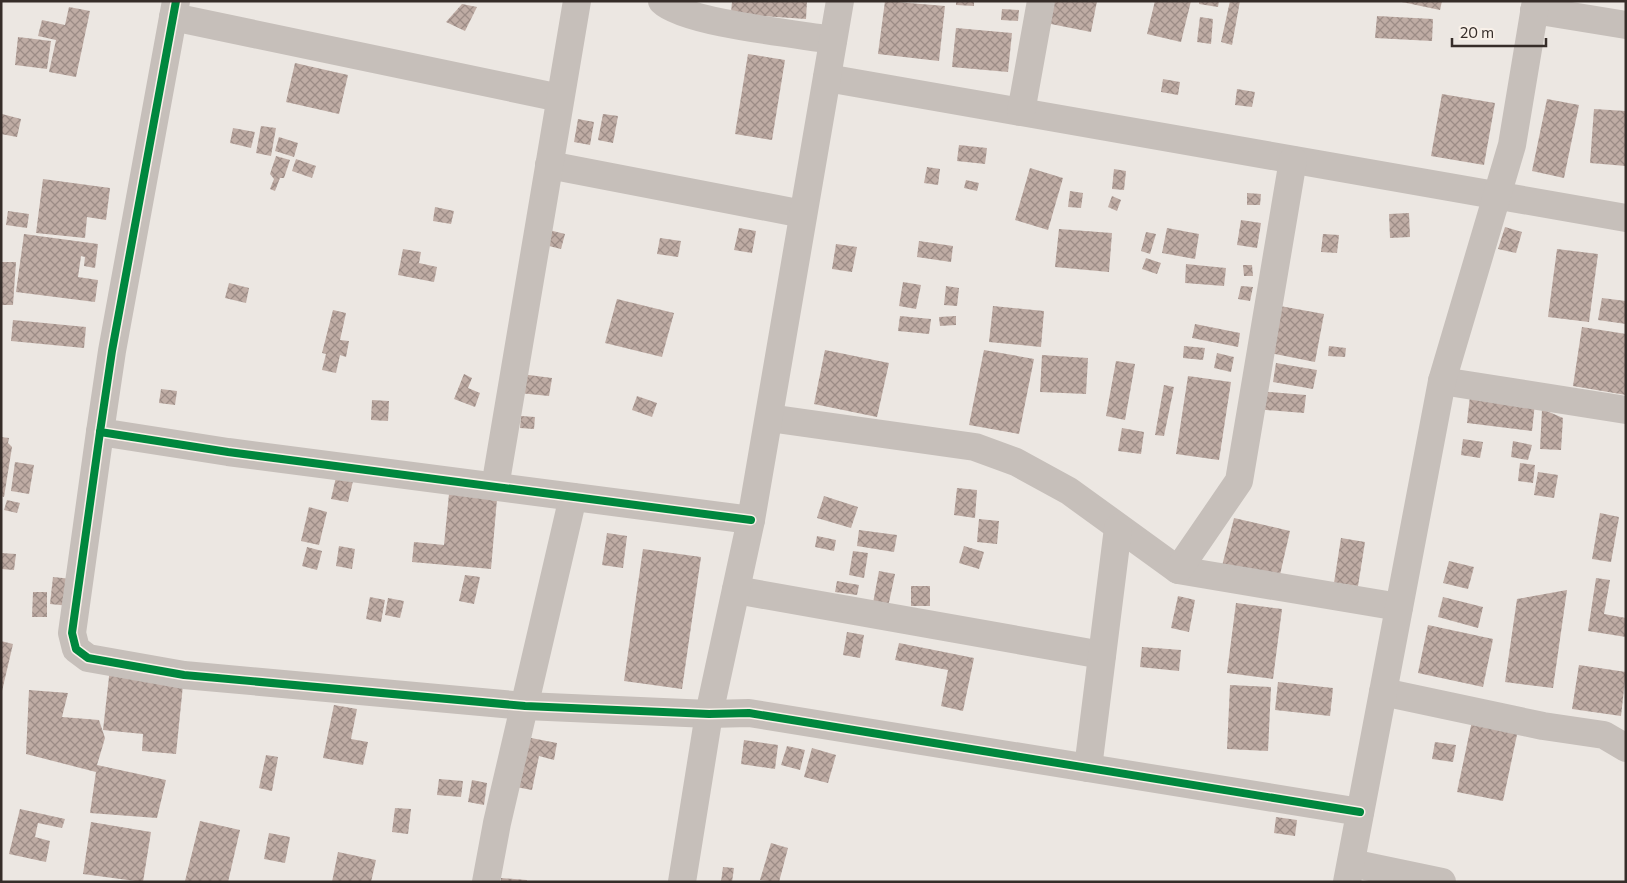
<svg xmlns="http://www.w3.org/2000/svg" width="1627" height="883" font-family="Commissioner,sans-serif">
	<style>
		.building { fill: url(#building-cross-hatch) }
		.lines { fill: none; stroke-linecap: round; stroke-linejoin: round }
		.minor { stroke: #c6bfba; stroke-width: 28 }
		.cycleway-casing { stroke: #f9f1e9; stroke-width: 11 }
		.cycleway { stroke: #00873e; stroke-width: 8 }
	</style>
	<defs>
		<pattern id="building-cross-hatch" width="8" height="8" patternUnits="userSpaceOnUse" patternTransform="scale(1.25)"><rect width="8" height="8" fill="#bfaca4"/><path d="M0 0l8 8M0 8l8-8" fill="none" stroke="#9c8c86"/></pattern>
	</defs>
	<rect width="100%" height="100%" fill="#ece7e2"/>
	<g class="building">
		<path d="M732,1H807L806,19L731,14Z"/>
		<path d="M885,1L945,6L939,61L878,54Z"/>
		<path d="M956,1H974V6L956,5Z"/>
		<path d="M1050,1H1097L1091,32L1046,23Z"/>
		<path d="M1155,1H1191L1181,42L1147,34Z"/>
		<path d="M1199,1H1219L1218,7L1199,4Z"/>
		<path d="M1230,1H1240L1232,45L1221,42Z"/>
		<path d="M1397,1H1442L1440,10Z"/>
		<path d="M462,4L477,7L465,31L446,22Z"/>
		<path d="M69,7L90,11L76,77L49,72L56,40L38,36L42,20L65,25Z"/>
		<path d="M1002,9L1019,10L1018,21L1001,20Z"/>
		<path d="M1377,16L1433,19L1432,41L1375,38Z"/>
		<path d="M1200,17L1213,19L1211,44L1197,42Z"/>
		<path d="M956,28L1012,33L1008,72L952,67Z"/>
		<path d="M18,37L51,41L47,69L15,65Z"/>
		<path d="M748,54L785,60L772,140L735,134Z"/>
		<path d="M295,63L348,75L339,114L286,102Z"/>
		<path d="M1163,79L1180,82L1178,95L1161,92Z"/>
		<path d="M1237,89L1255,92L1252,107L1235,105Z"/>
		<path d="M1442,94L1495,103L1484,165L1431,156Z"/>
		<path d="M1547,99L1579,105L1564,178L1532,171Z"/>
		<path d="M1594,109L1626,111V166L1590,163Z"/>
		<path d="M2,114L21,119L17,137L1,134Z"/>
		<path d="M603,114L618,116L613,143L598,140Z"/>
		<path d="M578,119L594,122L590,145L574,142Z"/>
		<path d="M261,126L276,128L271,156L256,153Z"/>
		<path d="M233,128L255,132L251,148L230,143Z"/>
		<path d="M279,137L298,143L294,157L275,151Z"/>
		<path d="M959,145L987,148L985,164L957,161Z"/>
		<path d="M276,156L290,160L284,178H280L275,191L270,189L274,179L270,174Z"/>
		<path d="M296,159L316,166L312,178L292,171Z"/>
		<path d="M927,167L940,169L938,185L924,183Z"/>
		<path d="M1030,168L1063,178L1048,230L1015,220Z"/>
		<path d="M1114,169L1126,171L1124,190L1112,189Z"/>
		<path d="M43,179L110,188L106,220L87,217L85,238L36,233Z"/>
		<path d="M966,180L979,183L977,191L964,188Z"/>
		<path d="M1070,191L1083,193L1081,208L1068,207Z"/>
		<path d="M1247,193L1261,194L1260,205H1247Z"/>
		<path d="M1112,196L1121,200L1117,211L1108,207Z"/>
		<path d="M435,207L454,211L451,224L433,221Z"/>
		<path d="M8,211L29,214L27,228L6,225Z"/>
		<path d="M1409,213L1410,237L1390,238L1389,214Z"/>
		<path d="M1241,220L1261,223L1257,248L1237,245Z"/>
		<path d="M1505,227L1522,232L1516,253L1498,249Z"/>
		<path d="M739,228L756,231L752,253L734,250Z"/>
		<path d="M1167,228L1199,234L1195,259L1162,253Z"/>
		<path d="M1059,229L1112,233L1109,272L1055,267Z"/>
		<path d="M549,230L565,234L561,249L545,245Z"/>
		<path d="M1146,232L1156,234L1150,254L1141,251Z"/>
		<path d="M24,234L98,244L95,268L84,266L85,257L81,256L78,277L98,280L95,302L16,292Z"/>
		<path d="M1323,234L1339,235L1337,253L1321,252Z"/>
		<path d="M660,238L681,241L678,257L657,254Z"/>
		<path d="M919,241L953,246L951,262L917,257Z"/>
		<path d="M836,244L857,247L852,272L832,269Z"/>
		<path d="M403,249L421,252L419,263L437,267L434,282L398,275Z"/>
		<path d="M1557,249L1598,254L1589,322L1548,317Z"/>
		<path d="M1146,258L1161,263L1157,274L1142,269Z"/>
		<path d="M1,262H16L13,305H1Z"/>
		<path d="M1186,264L1226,268L1224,286L1185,283Z"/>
		<path d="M1243,265H1252L1253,276H1244Z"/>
		<path d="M903,282L921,285L916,309L899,306Z"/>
		<path d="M229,283L249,288L246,303L225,298Z"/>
		<path d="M946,286L959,288L957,306L944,305Z"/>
		<path d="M1241,286L1253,287L1250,301L1238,299Z"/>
		<path d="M1602,298L1626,301V324L1598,320Z"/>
		<path d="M617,299L674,313L662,357L605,343Z"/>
		<path d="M993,306L1044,311L1041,347L989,342Z"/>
		<path d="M1280,306L1324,314L1315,362L1270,353Z"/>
		<path d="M333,310L346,313L340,340L349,341L346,357L340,355L336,373L322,370L326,354L322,353Z"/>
		<path d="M900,316L931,319L929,334L898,331Z"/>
		<path d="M956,316V325L940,326L939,317Z"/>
		<path d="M13,320L86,327L84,348L11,341Z"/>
		<path d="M1195,324L1240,333L1238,347L1192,338Z"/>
		<path d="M1582,327L1626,334V395L1573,386Z"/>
		<path d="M1184,346L1205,348L1203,360L1183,358Z"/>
		<path d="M1329,346L1346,348L1345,357L1328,356Z"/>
		<path d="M825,350L889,363L877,417L814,404Z"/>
		<path d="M984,350L1034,359L1019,434L969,425Z"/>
		<path d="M1217,353L1234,357L1231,372L1214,368Z"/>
		<path d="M1042,355L1088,358L1086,394L1040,392Z"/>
		<path d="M1116,361L1135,364L1125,420L1106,416Z"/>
		<path d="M1276,363L1317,370L1313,389L1273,382Z"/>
		<path d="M464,374L472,378L468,388L480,393L475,407L454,399Z"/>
		<path d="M521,374L552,378L549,396L519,393Z"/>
		<path d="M1188,376L1231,382L1219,460L1176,454Z"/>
		<path d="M1164,385L1174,387L1164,436L1155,435Z"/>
		<path d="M161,389L177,391L175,405L159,403Z"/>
		<path d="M1257,391L1306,395L1304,413L1255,409Z"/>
		<path d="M637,396L657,403L652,417L632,410Z"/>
		<path d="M1470,396L1535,403L1532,431L1467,423Z"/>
		<path d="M372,400L389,401L388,421L371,420Z"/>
		<path d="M1542,409L1563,418L1561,450L1540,449Z"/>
		<path d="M521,416L535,417L534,429L520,428Z"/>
		<path d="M1122,428L1144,432L1141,454L1118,451Z"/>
		<path d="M1,437L9,438L8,443L12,447L4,497L1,496Z"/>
		<path d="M1463,439L1483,442L1480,458L1461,455Z"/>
		<path d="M1513,441L1532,445L1528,460L1511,457Z"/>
		<path d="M15,462L34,465L29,494L11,491Z"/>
		<path d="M1520,463L1535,465L1533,483L1518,481Z"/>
		<path d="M1538,472L1558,475L1554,498L1534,495Z"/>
		<path d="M337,473L354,477L348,502L331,499Z"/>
		<path d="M957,488L977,490L975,518L954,515Z"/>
		<path d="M449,494L497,499L491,569L412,562L414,542L444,545Z"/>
		<path d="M824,496L858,507L851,528L817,518Z"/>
		<path d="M7,500L20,503L17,513L4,510Z"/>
		<path d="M309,507L327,512L319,545L301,541Z"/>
		<path d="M1600,513L1619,517L1611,562L1592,559Z"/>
		<path d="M1234,518L1290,531L1279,579L1222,566Z"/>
		<path d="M979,519L999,521L997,544L977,542Z"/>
		<path d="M859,530L897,535L894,552L857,546Z"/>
		<path d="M607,533L627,536L623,568L602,565Z"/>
		<path d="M817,536L836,540L834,551L815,547Z"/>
		<path d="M1341,538L1365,542L1358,586L1334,583Z"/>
		<path d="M339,546L355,549L352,569L336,566Z"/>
		<path d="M964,546L984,552L979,569L959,563Z"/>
		<path d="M307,547L322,551L317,570L302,566Z"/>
		<path d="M643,549L701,557L682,689L624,681Z"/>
		<path d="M853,551L868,553L864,578L849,575Z"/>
		<path d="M1,553L16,554L14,570L1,569Z"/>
		<path d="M1449,561L1474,567L1468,589L1443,583Z"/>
		<path d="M879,571L895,574L888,607L873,603Z"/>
		<path d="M465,575L480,577L474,604L459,601Z"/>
		<path d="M53,577L72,579L70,606L50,604Z"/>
		<path d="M1596,578L1610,580L1604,614L1626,618V637L1588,631Z"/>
		<path d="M837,581L859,585L857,595L835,592Z"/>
		<rect x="911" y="586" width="19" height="20"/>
		<path d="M1567,590L1553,688L1505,682L1517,599Z"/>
		<path d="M33,592H47V617H32Z"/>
		<path d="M1178,596L1195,600L1189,632L1171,628Z"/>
		<path d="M370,597L385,600L381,622L366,619Z"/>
		<path d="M1443,597L1483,607L1478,628L1438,617Z"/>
		<path d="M388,598L404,601L400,618L385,615Z"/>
		<path d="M1236,603L1282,609L1273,679L1227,673Z"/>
		<path d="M1428,625L1493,639L1483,687L1418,673Z"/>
		<path d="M847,632L864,635L860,658L843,655Z"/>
		<path d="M1,641L13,644L2,691H1Z"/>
		<path d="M899,643L974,658L963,711L941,706L948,670L895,660Z"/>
		<path d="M1142,647L1181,650L1179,671L1140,667Z"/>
		<path d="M1579,665L1626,672L1621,716L1572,709Z"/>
		<path d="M110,668L184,675L176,754L142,751L143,734L103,730Z"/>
		<path d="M1278,682L1333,688L1330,716L1275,710Z"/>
		<path d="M1230,685L1271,687L1268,751L1227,749Z"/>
		<path d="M29,690L68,693L62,717L99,720L105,738L97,765L166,780L157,818L90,813L96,772L26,754Z"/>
		<path d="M334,705L357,709L351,739L368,742L363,765L323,758Z"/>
		<path d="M1472,721L1518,730L1503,801L1457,792Z"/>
		<path d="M526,737L557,743L554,760L539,756L532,790L516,787Z"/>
		<path d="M744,740L778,745L775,769L741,764Z"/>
		<path d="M1435,742L1456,745L1453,762L1432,759Z"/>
		<path d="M787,746L805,750L800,770L781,765Z"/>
		<path d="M812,748L836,755L828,783L804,777Z"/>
		<path d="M266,755L278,757L272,791L259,788Z"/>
		<path d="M439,779L463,781L461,797L437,795Z"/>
		<path d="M472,780L487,783L484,805L468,802Z"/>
		<path d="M395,808L411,809L408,834L392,832Z"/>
		<path d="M20,809L65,819L62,828L38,823L35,837L50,841L46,862L9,854Z"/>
		<path d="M1276,817L1297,820L1295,836L1274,833Z"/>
		<path d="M200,821L240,830L228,882L185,881Z"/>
		<path d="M91,822L151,832L143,882L83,874Z"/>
		<path d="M269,833L290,837L285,863L264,859Z"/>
		<path d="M771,843L788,848L779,882L760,880Z"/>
		<path d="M338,852L376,860L371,882H332Z"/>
		<path d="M723,867L734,868L732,882H721Z"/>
		<path d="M501,878L527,880V882H501Z"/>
	</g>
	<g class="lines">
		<g class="minor">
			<path d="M176,1L112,351L100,432L228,452L751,520"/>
			<path d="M662,1C684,23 798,34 833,40"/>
			<path d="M1534,10L1626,25"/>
			<path d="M173,17L560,98"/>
			<path d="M827,78L1626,218"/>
			<path d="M1021,112L1041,1"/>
			<path d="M549,165L803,214"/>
			<path d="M1442,381L1626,410"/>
			<path d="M769,418L975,447L1016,462L1069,491L1178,570L1399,607"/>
			<path d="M100,432L72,633L76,649L88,658L184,675L525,706L709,714L749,713L1360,812"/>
			<path d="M495,487L577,1"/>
			<path d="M1178,570L1239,481L1293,160"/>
			<path d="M736,590L1102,655"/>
			<path d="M1383,692L1543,726L1604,735L1626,748"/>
			<path d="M1088,768L1118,528"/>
			<path d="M1351,863L1442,882"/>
			<path d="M486,882L497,823L573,497"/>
			<path d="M682,882L709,714L751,520L840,1"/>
			<path d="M1347,882L1442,381L1512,145L1536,1"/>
		</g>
		<defs>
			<g id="cycleway">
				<path d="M176,1L112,351L100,432L228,452L751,520"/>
				<path d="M100,432L72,633L76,649L88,658L184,675L525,706L709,714L749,713L1360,812"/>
			</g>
		</defs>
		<use href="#cycleway" class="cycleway-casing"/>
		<use href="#cycleway" class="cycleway"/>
	</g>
	<rect width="1627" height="883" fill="none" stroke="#362d29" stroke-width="5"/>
	<path d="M1452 38v8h94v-8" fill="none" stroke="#362d29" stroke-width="2.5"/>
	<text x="1460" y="38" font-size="15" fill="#362d29" stroke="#f9f1e9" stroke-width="4" paint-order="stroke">20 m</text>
</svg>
